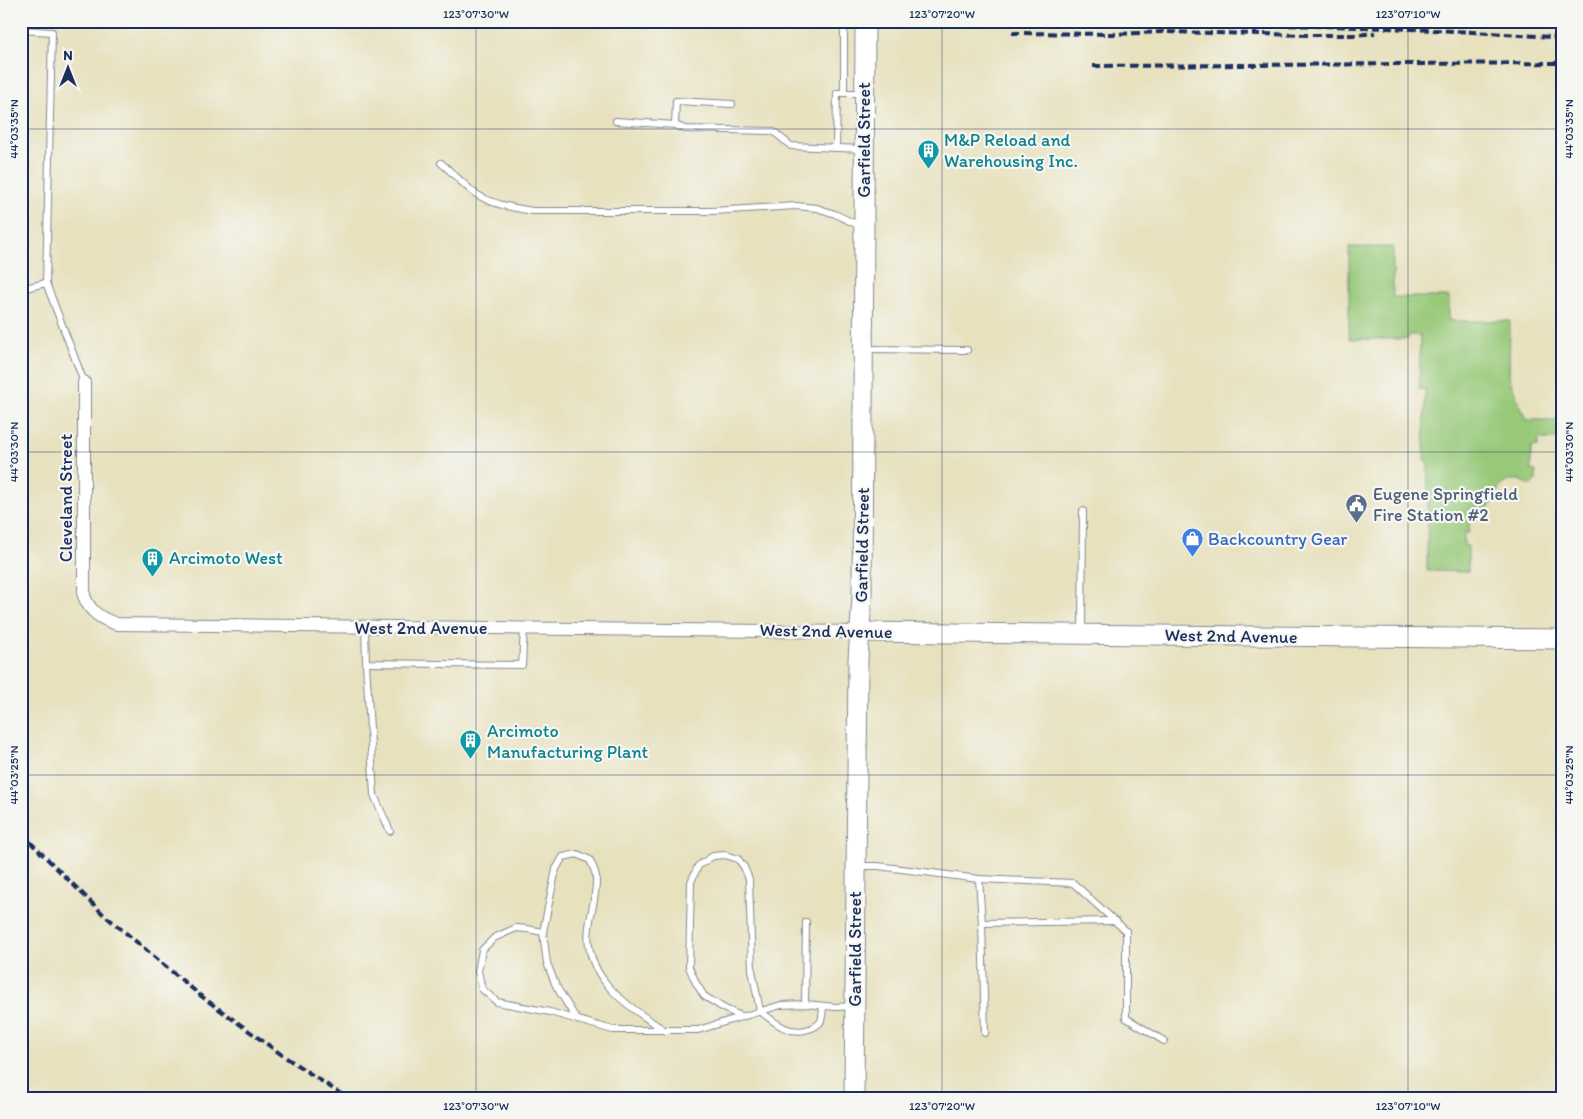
<svg xmlns="http://www.w3.org/2000/svg" width="1583" height="1119" font-family="Itim,sans-serif">
	<style>
		.green { fill: #98c979; stroke: #5a7c6c }
		.lines { fill: none; stroke-linecap: round; stroke-linejoin: round }
		.lane-casing { stroke: #81888e; stroke-width: 8 }
		.street-casing { stroke: #81888e; stroke-width: 14 }
		.secondary-casing { stroke: #81888e; stroke-width: 21 }
		.path { stroke: #81888e; stroke-width: 2.5; stroke-dasharray: 1 4; stroke-linecap: butt }
		.lane { stroke: #fff; stroke-width: 6 }
		.street { stroke: #fff; stroke-width: 12 }
		.secondary { stroke: #fff; stroke-width: 19 }
		.rail { stroke: #1b2f5e; stroke-width: 4; stroke-dasharray: 8 4; stroke-linecap: butt }
		.ticks { fill: none; stroke: #1b2f5e; stroke-width: 1; stroke-opacity: 0.45 }
		.labels { text-anchor: middle; stroke-width: 4.5; stroke-linejoin: round; paint-order: stroke }
		.street-label { font-size: 18px; fill: #1b2f5e; stroke: #f6f6f2 }
		.culture-label { font-size: 18px; fill: #0d838f; stroke: #f6f6f2; text-anchor: start }
		.service-label { font-size: 18px; fill: #4e5e75; stroke: #f6f6f2; text-anchor: start }
		.shop-label { font-size: 18px; fill: #366cbe; stroke: #f6f6f2; text-anchor: start }
		.neatline { fill: none; stroke: #1b2f5e; stroke-width: 2 }
		.ticks-label { font-size: 12px; text-anchor: middle; fill: #1b2f5e }
	</style>
	<rect width="100%" height="100%" fill="#f6f6f2"/>
	<filter id="ink" filterUnits="userSpaceOnUse"><feTurbulence type="fractalNoise" baseFrequency=".02" numOctaves="2"/><feDisplacementMap in="SourceGraphic" scale="10" xChannelSelector="R" yChannelSelector="G"/><feConvolveMatrix kernelMatrix="1 2 1 2 8 2 1 2 1" color-interpolation-filters="sRGB"/></filter>
	<filter id="wash" filterUnits="userSpaceOnUse"><feTurbulence type="fractalNoise" baseFrequency=".0096" numOctaves="4" result="noise"/><feDisplacementMap in="SourceGraphic" scale="20" xChannelSelector="R" yChannelSelector="G"/><feGaussianBlur stdDeviation="1.12" result="paint"/><feColorMatrix in="noise" values="0 0 0 0 0 0 0 0 0 0 0 0 0 0 0 0 0 1.4 0 .05"/><feComposite in="paint" operator="in"/></filter>
	<g filter="url(#wash)">
		<rect width="100%" height="100%" fill="#e7e1be"/>
		<path class="green" d="M1349,247H1393V297H1449V321H1510L1509,377L1526,420H1562V439H1539L1538,446L1531,447V470L1536,471V480L1530,486C1521,478 1508,477 1500,487C1497,491 1497,494 1496,498C1494,502 1490,505 1488,508H1469V533H1464V545L1468,546V572L1427,571L1428,461L1424,460L1425,389H1419L1420,335H1408V339H1349Z"/>
	</g>
	<g filter="url(#ink)">
		<g class="lines">
			<defs>
				<g id="lane">
					<path d="M844,21V93"/>
					<path d="M21,30L52,32L46,283"/>
					<path d="M616,121L675,125L685,129L773,131L791,146L863,149"/>
					<path d="M675,125L676,101L732,104"/>
					<path d="M836,148L837,93H862"/>
					<path d="M441,163C452,172 462,183 473,192C490,204 513,208 533,211H713L796,206L817,208L835,214L862,227"/>
					<path d="M21,289L46,283L84,382"/>
					<path d="M864,349L967,350"/>
					<path d="M365,627L366,663L522,665L524,628"/>
					<path d="M1082,632L1083,511"/>
					<path d="M366,663L374,795L390,831"/>
					<path d="M857,866H878L979,879L1073,883L1126,931V1018L1164,1041"/>
					<path d="M979,879L982,923L1116,921"/>
					<path d="M982,923L985,1033"/>
					<path d="M543,932L556,869L563,857L577,854L590,860C592,865 596,872 596,877C597,894 591,911 589,927C582,977 629,1008 666,1031"/>
					<path d="M805,1004L806,922"/>
					<path d="M741,1016L725,1009L704,996L696,983L689,967L691,882L698,866L713,856L725,855L738,859L744,867L749,879L752,970L760,1011C774,1022 789,1036 809,1029C823,1024 822,1020 823,1006"/>
					<path d="M577,1020L556,986L547,963L543,932L527,929L516,928L494,938L482,950L478,971L482,989L497,1002L550,1012L613,1030H698L781,1005L805,1004L836,1007L854,1006"/>
					<path d="M561,1097V1098"/>
				</g>
				<path id="street" d="M84,382V596C90,612 101,619 117,624L860,632"/>
				<g id="secondary">
					<path d="M860,632L1562,639"/>
					<path d="M854,1098L858,660L862,597L865,21"/>
				</g>
			</defs>
			<use href="#lane" class="lane-casing"/>
			<use href="#street" class="street-casing"/>
			<use href="#secondary" class="secondary-casing"/>
			<path class="path" d="M1452,21L1526,25L1562,28"/>
			<use href="#lane" class="lane"/>
			<use href="#street" class="street"/>
			<use href="#secondary" class="secondary"/>
			<g class="rail">
				<path d="M1037,21C1212,24 1387,24 1562,38"/>
				<path d="M1012,33L1115,34L1163,32L1307,35H1355L1375,33"/>
				<path d="M1093,66L1562,63"/>
				<path d="M21,833L102,913L201,996L282,1055L347,1098"/>
			</g>
		</g>
	</g>
	<path class="ticks" d="M476,21V1098M942,21V1098M1408,21V1098M21,129H1562M21,452H1562M21,775H1562M21,1098H1562"/>
	<defs>
		<symbol id="building-pin" viewBox="-11 -11 22 30"><path d="M0 17L-7.5 6A9.5 9.5 0 1 1 7.5 6Z" fill="#0f9aa8" stroke="#f6f6f2"/><path d="M-4-6H4V6H1V3H-1V6H-4ZM-2.5-4.3h1.7v1.8h-1.7ZM.8-4.3h1.7v1.8H.8ZM-2.5-1h1.7V.8h-1.7ZM.8-1h1.7V.8H.8Z" fill="#fff"/></symbol>
		<symbol id="civic-pin" viewBox="-11 -11 22 30"><path d="M0 17L-7.5 6A9.5 9.5 0 1 1 7.5 6Z" fill="#5c6f8a" stroke="#f6f6f2"/><path d="M-.6-6.5H3V-4.5H.6V-3L4-1V1h2V6H-6V1h2V-1L-.6-3ZM-1.2 2.5V6h2.4V2.5Z" fill="#fff"/></symbol>
		<symbol id="shop-pin" viewBox="-11 -11 22 30"><path d="M0 17L-7.5 6A9.5 9.5 0 1 1 7.5 6Z" fill="#3f7fe0" stroke="#f6f6f2"/><path d="M-5-2.5h2.3a2.7 3.5 0 0 1 5.4 0H5L5.5 6h-11ZM-1.5-2.5h3a1.5 2.3 0 0 0-3 0Z" fill="#fff"/></symbol>
	</defs>
	<g fill-rule="evenodd">
		<use href="#building-pin" x="916" y="138" width="25" height="34"/>
		<use href="#civic-pin" x="1344" y="492" width="25" height="34"/>
		<use href="#shop-pin" x="1180" y="526" width="25" height="34"/>
		<use href="#building-pin" x="140" y="546" width="25" height="34"/>
		<use href="#building-pin" x="458" y="728" width="25" height="34"/>
	</g>
	<g class="labels">
		<g class="street-label">
			<text transform="translate(864 140) rotate(-90)" y="6">Garfield Street</text>
			<text transform="translate(66 498) rotate(-90)" y="6">Cleveland Street</text>
			<text transform="translate(862 545) rotate(-89)" y="6">Garfield Street</text>
			<text x="421" y="634">West 2nd Avenue</text>
			<text transform="translate(826 631) rotate(1)" y="6">West 2nd Avenue</text>
			<text transform="translate(1231 636) rotate(1)" y="6">West 2nd Avenue</text>
			<text transform="translate(855 949) rotate(-90)" y="6">Garfield Street</text>
		</g>
		<g class="culture-label">
			<text x="944" y="146">M&amp;P Reload and<tspan x="944" dy="21">Warehousing Inc.</tspan></text>
			<text x="169" y="564">Arcimoto West</text>
			<text x="487" y="737">Arcimoto<tspan x="487" dy="21">Manufacturing Plant</tspan></text>
		</g>
		<g class="service-label">
			<text x="1373" y="500">Eugene Springfield<tspan x="1373" dy="21">Fire Station #2</tspan></text>
		</g>
		<g class="shop-label">
			<text x="1208" y="545">Backcountry Gear</text>
		</g>
	</g>
	<rect width="1583" height="1119" fill="none" stroke="#f6f6f2" stroke-width="55"/>
	<g transform="translate(68 68)" stroke="#f6f6f2" stroke-width="4" paint-order="stroke">
	<path d="M0-4L9 19L0 12L-9 19Z" fill="#1b2f5e"/>
	<text y="-8" font-size="14" font-weight="bold" text-anchor="middle" fill="#1b2f5e">N</text>
	</g>
	<rect x="28" y="28" width="1528" height="1064" class="neatline"/>
	<g class="ticks-label">
		<text x="476" y="18">123°07'30"W</text>
		<text x="942" y="18">123°07'20"W</text>
		<text x="1408" y="18">123°07'10"W</text>
		<text transform="translate(14 129) rotate(-90)" y="4">44°03'35"N</text>
		<text transform="translate(1569 129) rotate(-90)" y="4">44°03'35"N</text>
		<text transform="translate(14 452) rotate(-90)" y="4">44°03'30"N</text>
		<text transform="translate(1569 452) rotate(-90)" y="4">44°03'30"N</text>
		<text transform="translate(14 775) rotate(-90)" y="4">44°03'25"N</text>
		<text transform="translate(1569 775) rotate(-90)" y="4">44°03'25"N</text>
		<text x="476" y="1110">123°07'30"W</text>
		<text x="942" y="1110">123°07'20"W</text>
		<text x="1408" y="1110">123°07'10"W</text>
	</g>
</svg>
